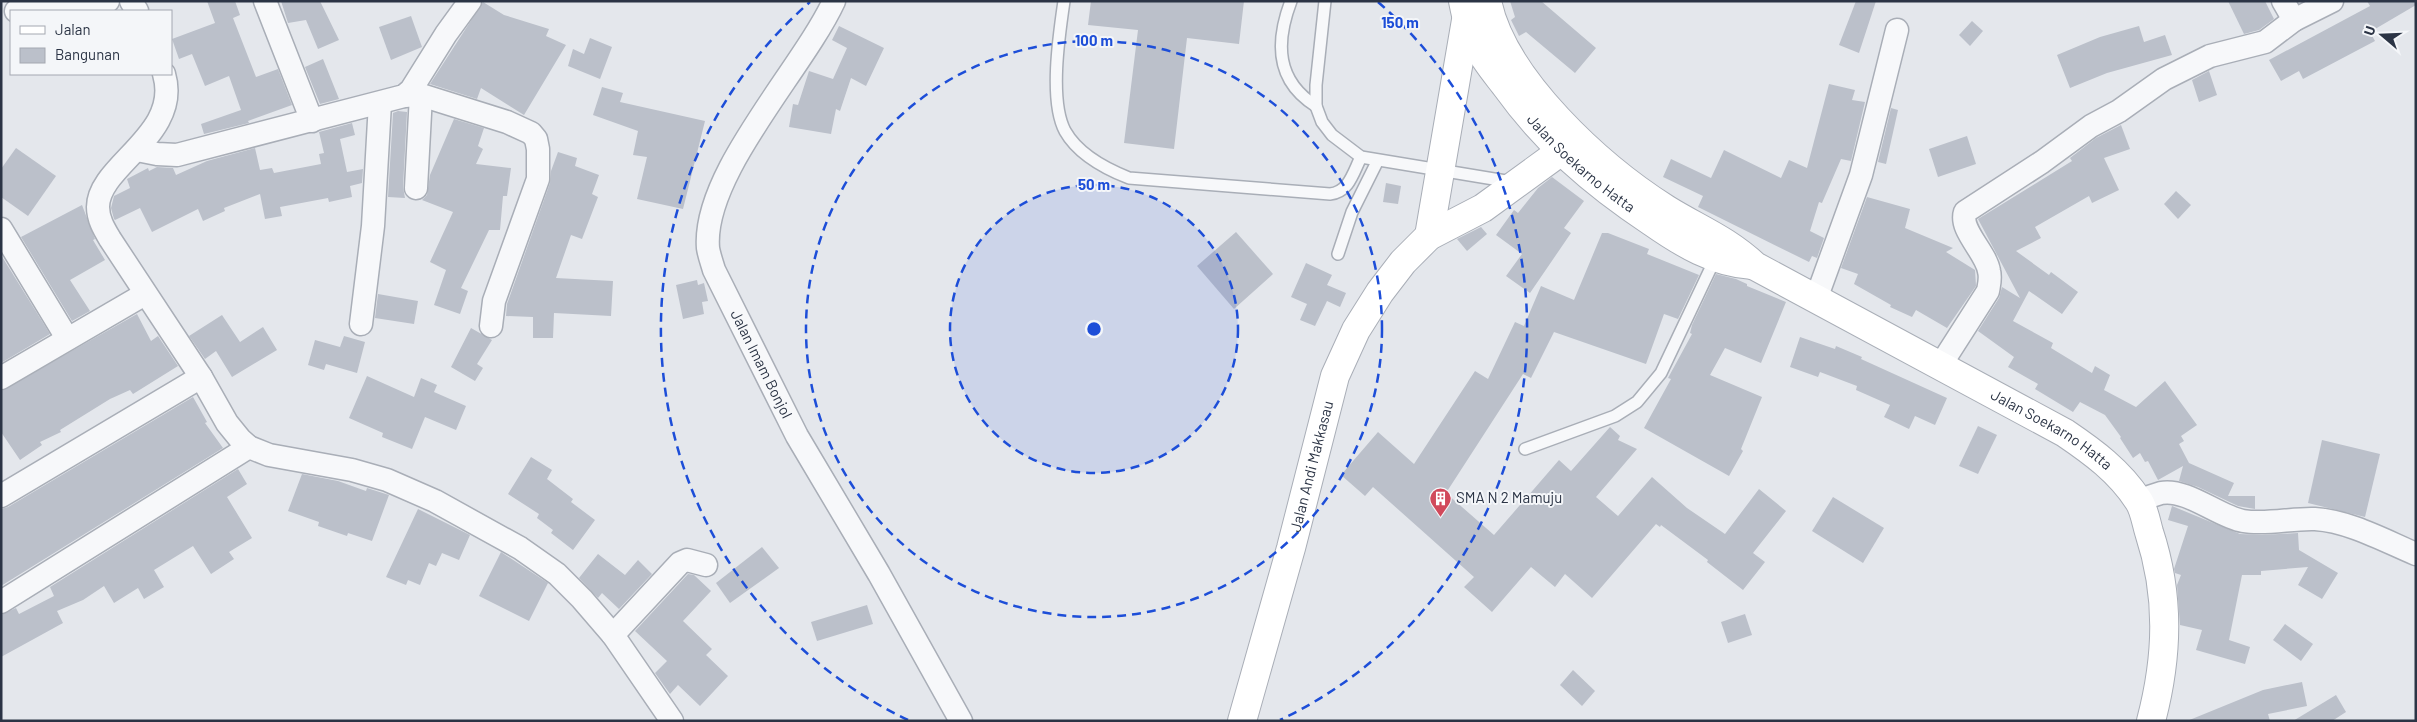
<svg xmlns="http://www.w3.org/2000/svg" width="2417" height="722" font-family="Barlow,sans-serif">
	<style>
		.building { fill: #bbc0ca }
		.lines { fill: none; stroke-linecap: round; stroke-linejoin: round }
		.lane-casing { stroke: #a9aeb7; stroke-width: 14 }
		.street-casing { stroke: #a9aeb7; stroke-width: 25 }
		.secondary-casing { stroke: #a9aeb7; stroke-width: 30 }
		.lane { stroke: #f7f8fa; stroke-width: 11 }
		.street { stroke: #f7f8fa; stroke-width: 22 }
		.secondary { stroke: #fff; stroke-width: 28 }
		.ring { fill: none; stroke: #1d4ed8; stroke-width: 2.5; stroke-dasharray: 9 6 }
		.labels { text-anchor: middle; stroke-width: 4; stroke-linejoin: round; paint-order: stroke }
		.street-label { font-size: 15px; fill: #2b3445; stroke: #f4f6f9 }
		.poi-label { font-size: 15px; fill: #2b3445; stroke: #f4f6f9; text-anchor: start }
		.centre { fill: #1d4ed8; stroke: #f4f6f9; stroke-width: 2.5 }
		.ring-label { font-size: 15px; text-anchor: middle; font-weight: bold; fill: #1d4ed8; stroke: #f4f6f9; stroke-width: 4; stroke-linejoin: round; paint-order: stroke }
	</style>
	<rect width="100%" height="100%" fill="#e4e7ec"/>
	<g class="building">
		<path d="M207,1H235L240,15L233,18L256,77L278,69L292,105L248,121L249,123L204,134L201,124L241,110L229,76L205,86L192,54L179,59L172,39L215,23Z"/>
		<path d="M281,1H320L339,40L318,49L306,20L288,23Z"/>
		<path d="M1091,1H1244L1239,44L1187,38L1174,149L1124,143L1138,30L1088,25Z"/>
		<path d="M1510,1H1541L1596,48L1575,73L1526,32L1519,36L1511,20L1515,17Z"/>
		<path d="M1856,1H1876L1859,53L1839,45Z"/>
		<path d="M2228,1H2265L2274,19L2259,30L2244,34Z"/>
		<path d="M2367,1H2416V5L2370,32L2375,41L2303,79L2299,71L2281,81L2269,60L2370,6Z"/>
		<path d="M483,2L504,15L549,29L546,36L566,45L524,115L481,88L477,99L430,84Z"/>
		<path d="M411,16L422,47L391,60L379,27Z"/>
		<path d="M1972,21L1983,31L1970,46L1959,35Z"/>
		<path d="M839,26L884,48L866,86L851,78L840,111L836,109L831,134L789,127L793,104L798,105L809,71L833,79L847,48L832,40Z"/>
		<path d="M2139,26L2144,42L2165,35L2172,55L2107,73L2070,88L2057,55L2100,37Z"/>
		<path d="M590,38L612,47L600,79L568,66L573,49L584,54Z"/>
		<path d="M323,59L339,99L320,104L305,67Z"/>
		<path d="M2209,71L2217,95L2199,102L2192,80Z"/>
		<path d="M1829,84L1855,90L1852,100L1865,102L1851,161L1841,159L1822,203L1819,202L1810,231L1824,238L1817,258L1812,256L1809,262L1698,207L1703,196L1663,177L1671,159L1711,178L1724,150L1781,178L1789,160L1807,168Z"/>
		<path d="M602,87L623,93L620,102L705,121L683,209L637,199L647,157L633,155L638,131L593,115Z"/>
		<path d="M1891,108L1898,110L1886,164L1878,162Z"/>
		<path d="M398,111L407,112L403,187L405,198L388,197L393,113Z"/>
		<path d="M454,119L484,128L478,146L483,149L476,164L511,168L507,196H503L500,230H489L461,288L468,291L460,314L434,305L446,270L430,262L453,212L422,200L427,195L430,175Z"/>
		<path d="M352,123L355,135L340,139L347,172L363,169L362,183L350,186L352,197L329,202L328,198L280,207L282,216L265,219L260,194L224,208L225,211L203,221L198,209L152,232L140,208L115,220L114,219L111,208L114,196L130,188L127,179L148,168L149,171L157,167L173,168L176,175L207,161L255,148L260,170L272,168L274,173L321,164L319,154L324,153L319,132Z"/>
		<path d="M2121,125L2130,149L2104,158L2119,190L2092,203L2089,196L2035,227L2041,238L2016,251L2049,275L2051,272L2078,292L2062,314L2029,291L2013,321L2053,343L2051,348L2092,373L2095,366L2110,375L2104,390L2136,407L2165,381L2197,425L2181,436L2184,441L2179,444L2189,463L2234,483L2228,496H2255V509L2238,506L2198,487L2179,481L2183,466L2158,480L2148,461L2145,462L2140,453L2133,458L2120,438L2121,437L2105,415L2080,402L2073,412L2035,389L2038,384L2008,367L2014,357L1978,331L1999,298L2002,287L2020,298L1978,219L2072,161L2070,158L2096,138Z"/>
		<path d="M1967,136L1976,164L1938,177L1929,149Z"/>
		<path d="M16,148L56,176L28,216L1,197V169Z"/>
		<path d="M558,152L577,158L575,166L599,175L592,194L598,197L582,239L571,235L556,278L613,281L611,316L554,313L553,338H533V317L506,316L507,304L550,183L551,171Z"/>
		<path d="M1552,177L1584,201L1564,228L1571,233L1530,293L1506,276L1522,254L1496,235L1514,210L1518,213L1538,188Z"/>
		<path d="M1386,183L1401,186L1398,204L1383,202Z"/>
		<path d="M2176,191L2191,205L2178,219L2164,204Z"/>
		<path d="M1867,197L1910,209L1905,228L1953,248L1946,252L1975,270L1976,286L1947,328L1916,310L1912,317L1890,307L1891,305L1854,284L1858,274L1841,268Z"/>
		<path d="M82,205L95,239L93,240L105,260L70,280L90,311L72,321L21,237Z"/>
		<path d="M1481,227L1487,234L1467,251L1457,239Z"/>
		<path d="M1236,232L1273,274L1234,309L1197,266Z"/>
		<path d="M1602,233H1608L1649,249L1647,254L1699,275L1678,319L1664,314L1646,364L1554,332L1531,378L1523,374L1446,493L1494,535L1559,460L1571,471L1610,427L1620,436L1618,440L1637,449L1596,497L1618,516L1652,477L1687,508L1725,534L1759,489L1786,511L1753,553L1765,562L1743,590L1707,562L1708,560L1661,525L1660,527L1656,524L1592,598L1565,574L1555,587L1531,567L1492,612L1464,587L1474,577L1373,487L1365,496L1341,475L1378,432L1414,464L1475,371L1488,379L1515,322L1524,326L1541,286L1574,300Z"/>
		<path d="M1,255L50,334L1,363Z"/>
		<path d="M1306,263L1332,275L1327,285L1346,293L1340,307L1327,301L1315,326L1300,320L1307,304L1291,297Z"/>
		<path d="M1716,274L1736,279L1747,284V286L1786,302L1761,363L1725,348L1710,375L1762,397L1741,449L1743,451L1729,476L1644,428L1671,379L1668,378L1692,334L1690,333L1692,325Z"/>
		<path d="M697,280L698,285L704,283L708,301L702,302L704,314L683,319L676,285Z"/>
		<path d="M378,294L418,301L414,324L375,318Z"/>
		<path d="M137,314L151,341L158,336L178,366L133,394L130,390L110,399L60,430L61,432L40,442L42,445L20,460L1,432V391Z"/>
		<path d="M222,315L240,342L263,327L277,350L232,377L216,351L205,359L189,336Z"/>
		<path d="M471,328L492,340L477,364L483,368L475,381L451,367Z"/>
		<path d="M344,336L365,342L357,373L326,364L324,370L308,365L315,340L340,347Z"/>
		<path d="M1800,337L1835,349L1836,346L1862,357L1861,359L1947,398L1935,425L1915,416L1909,429L1884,417L1890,405L1856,390L1857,386L1820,372L1818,377L1790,367Z"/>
		<path d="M367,376L414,397L421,378L437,385L434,392L466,406L456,430L425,417L412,449L382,437L383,433L349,418Z"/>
		<path d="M193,397L207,422L205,423L223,448L1,586V509L8,507Z"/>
		<path d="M1978,426L1997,435L1978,474L1959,466Z"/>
		<path d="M2322,440L2380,454L2365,517L2308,503Z"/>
		<path d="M531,457L552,470L547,479L573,499L571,502L595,520L573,550L551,533L553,530L537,518L539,514L508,494Z"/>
		<path d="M238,469L247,484L227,497L252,538L229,552L234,559L211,574L193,546L154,570L164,587L144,599L138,588L114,603L104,586L83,600L57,611L63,623L1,657V615L16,608L19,614L54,596L50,587Z"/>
		<path d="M302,474L338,481L366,491L367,488L389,495L372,541L348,533L347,536L318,526L319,522L288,511Z"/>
		<path d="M1833,497L1884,528L1863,563L1812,531Z"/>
		<path d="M2172,506L2240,534L2262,535L2298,533L2299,550L2338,573L2322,599L2298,585L2308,567L2261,571V575H2242L2229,640L2250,647L2245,664L2196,650L2202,630L2180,625L2177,585L2181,575L2175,573L2174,569L2188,526L2168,520Z"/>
		<path d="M418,509L470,535L459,560L442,553L436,566L429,563L420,585L408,580L406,585L386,577Z"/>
		<path d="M762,547L779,568L730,603L716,583Z"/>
		<path d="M501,552L548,583L529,621L479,596Z"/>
		<path d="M598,554L625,575L638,560L652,574L619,609L602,593L598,598L579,578Z"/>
		<path d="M688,574L694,575L711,591L683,621L712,649L706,655L728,676L700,706L678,685L670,694L655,673L667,661L635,631Z"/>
		<path d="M867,605L873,624L817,641L811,622Z"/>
		<path d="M1745,614L1752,635L1728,643L1721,622Z"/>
		<path d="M2285,624L2313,644L2301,661L2273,640Z"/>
		<path d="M1573,670L1595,691L1582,706L1560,685Z"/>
		<path d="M2302,682L2307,706L2268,714L2270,721H2187L2263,690Z"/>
		<path d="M2336,695L2346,712L2332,721H2293Z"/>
	</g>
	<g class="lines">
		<defs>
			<g id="lane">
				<path d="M1064,1C1059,35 1049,101 1065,131C1078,154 1106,169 1129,178L1330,194C1349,192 1353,173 1361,157"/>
				<path d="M1291,1C1275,43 1276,81 1316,106"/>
				<path d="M1325,1L1316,85V106L1322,122L1332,135L1361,157L1512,182"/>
				<path d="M1338,254L1352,212L1377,162"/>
				<path d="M1525,449L1615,416L1637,402L1661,373L1716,257"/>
			</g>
			<g id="street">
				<path d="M131,1L137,11"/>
				<path d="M265,1L312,121"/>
				<path id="s1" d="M834,1C802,70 702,174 708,248C709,255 712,263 714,270L797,436L879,574L961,721"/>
				<path d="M2283,1L2294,20"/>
				<path d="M16,11L37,5L87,7L108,1"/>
				<path d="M164,74C182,135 98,165 98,207C98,219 104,229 110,239L201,377L227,423L240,439L249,447L269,455L352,470L387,480L435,501L520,548L557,574L582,599L613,635L672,721"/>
				<path d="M404,96L421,95L507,122L531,133L536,139L538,149V179L494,301L491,326"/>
				<path d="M137,150L157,154L177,155L404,96L411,90L446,34L470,1"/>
				<path d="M416,188L421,95"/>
				<path d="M1,229L67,338"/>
				<path d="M1816,299L1861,175L1897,30"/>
				<path d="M361,324L373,226L380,103"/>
				<path d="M1940,366L1988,291C1989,285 1991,278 1989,271C1986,252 1959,230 1965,212L2042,162L2091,126L2119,111L2164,79L2210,56L2265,42L2294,20L2332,1"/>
				<path d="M1,378L145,294"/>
				<path d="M1,496L201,377"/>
				<path d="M2139,501C2146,498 2154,495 2161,493C2187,488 2219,517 2243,521C2267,525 2292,518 2315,519C2349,521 2385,541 2416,554"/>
				<path d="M1,602L249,447"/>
				<path d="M613,635L680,563L687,560L706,565"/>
			</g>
			<g id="secondary">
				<path id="s2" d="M1463,1C1466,16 1469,31 1477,45C1484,59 1495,72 1505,85C1546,142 1593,183 1652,222C1682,243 1715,263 1752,265"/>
				<path id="s3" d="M1487,1C1503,80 1600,167 1666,209C1698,229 1726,239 1755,266L2065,433C2093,452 2119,471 2138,500C2144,508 2146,522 2149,532C2170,596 2168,656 2151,721"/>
				<path d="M1429,236L1466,20"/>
				<path id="s4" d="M1242,721L1291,548L1335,376L1356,330L1380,292L1403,262L1429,236L1483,208L1560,152L1581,143"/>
			</g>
		</defs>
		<use href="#lane" class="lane-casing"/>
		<use href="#street" class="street-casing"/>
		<use href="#secondary" class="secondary-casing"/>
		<use href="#lane" class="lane"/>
		<use href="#street" class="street"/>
		<use href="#secondary" class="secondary"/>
	</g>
	<circle cx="1094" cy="329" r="144" fill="#1d4ed8" fill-opacity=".12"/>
	<g class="ring">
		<circle cx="1094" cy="329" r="144"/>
		<circle cx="1094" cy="329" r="288"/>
		<path d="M908 720A433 433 0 0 1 810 2M1378 2A433 433 0 0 1 1280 720"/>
	</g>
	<defs>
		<symbol id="building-pin" viewBox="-11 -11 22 30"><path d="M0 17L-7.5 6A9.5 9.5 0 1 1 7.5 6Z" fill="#d1495b" stroke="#f4f6f9"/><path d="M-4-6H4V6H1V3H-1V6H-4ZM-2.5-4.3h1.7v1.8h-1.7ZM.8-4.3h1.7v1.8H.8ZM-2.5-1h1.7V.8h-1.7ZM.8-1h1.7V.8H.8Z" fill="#fff"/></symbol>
	</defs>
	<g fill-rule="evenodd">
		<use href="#building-pin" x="1428" y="486" width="25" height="34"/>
	</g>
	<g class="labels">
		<g class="street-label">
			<text dy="5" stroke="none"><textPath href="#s2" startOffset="205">Jalan Soekarno Hatta</textPath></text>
			<text dy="5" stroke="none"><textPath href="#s1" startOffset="409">Jalan Imam Bonjol</textPath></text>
			<text dy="5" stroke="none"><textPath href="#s3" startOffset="725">Jalan Soekarno Hatta</textPath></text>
			<text dy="5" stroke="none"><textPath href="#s4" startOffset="264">Jalan Andi Makkasau</textPath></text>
		</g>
		<g class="poi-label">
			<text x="1456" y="503">SMA N 2 Mamuju</text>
		</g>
	</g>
	<circle cx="1094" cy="329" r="8" class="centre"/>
	<g class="ring-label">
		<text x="1400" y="28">150 m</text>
		<text x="1094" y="46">100 m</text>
		<text x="1094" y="190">50 m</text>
	</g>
	<rect width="2417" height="722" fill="none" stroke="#2b3445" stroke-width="5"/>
	<rect x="10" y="10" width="162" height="65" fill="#f4f6f9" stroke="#a4a8b1"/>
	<rect x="20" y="26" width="25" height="8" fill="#ffffff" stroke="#a4a8b1"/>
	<text x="55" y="35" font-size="15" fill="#2b3445">Jalan</text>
	<rect x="20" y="48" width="25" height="15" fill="#bbc0ca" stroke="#a4a8b1"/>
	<text x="55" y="60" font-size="15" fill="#2b3445">Bangunan</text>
	<g transform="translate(2382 35) rotate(289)" stroke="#f4f6f9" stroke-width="4" paint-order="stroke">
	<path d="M0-4L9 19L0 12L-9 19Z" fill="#2b3445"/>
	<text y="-8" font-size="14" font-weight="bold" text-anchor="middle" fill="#2b3445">U</text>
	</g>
</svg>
